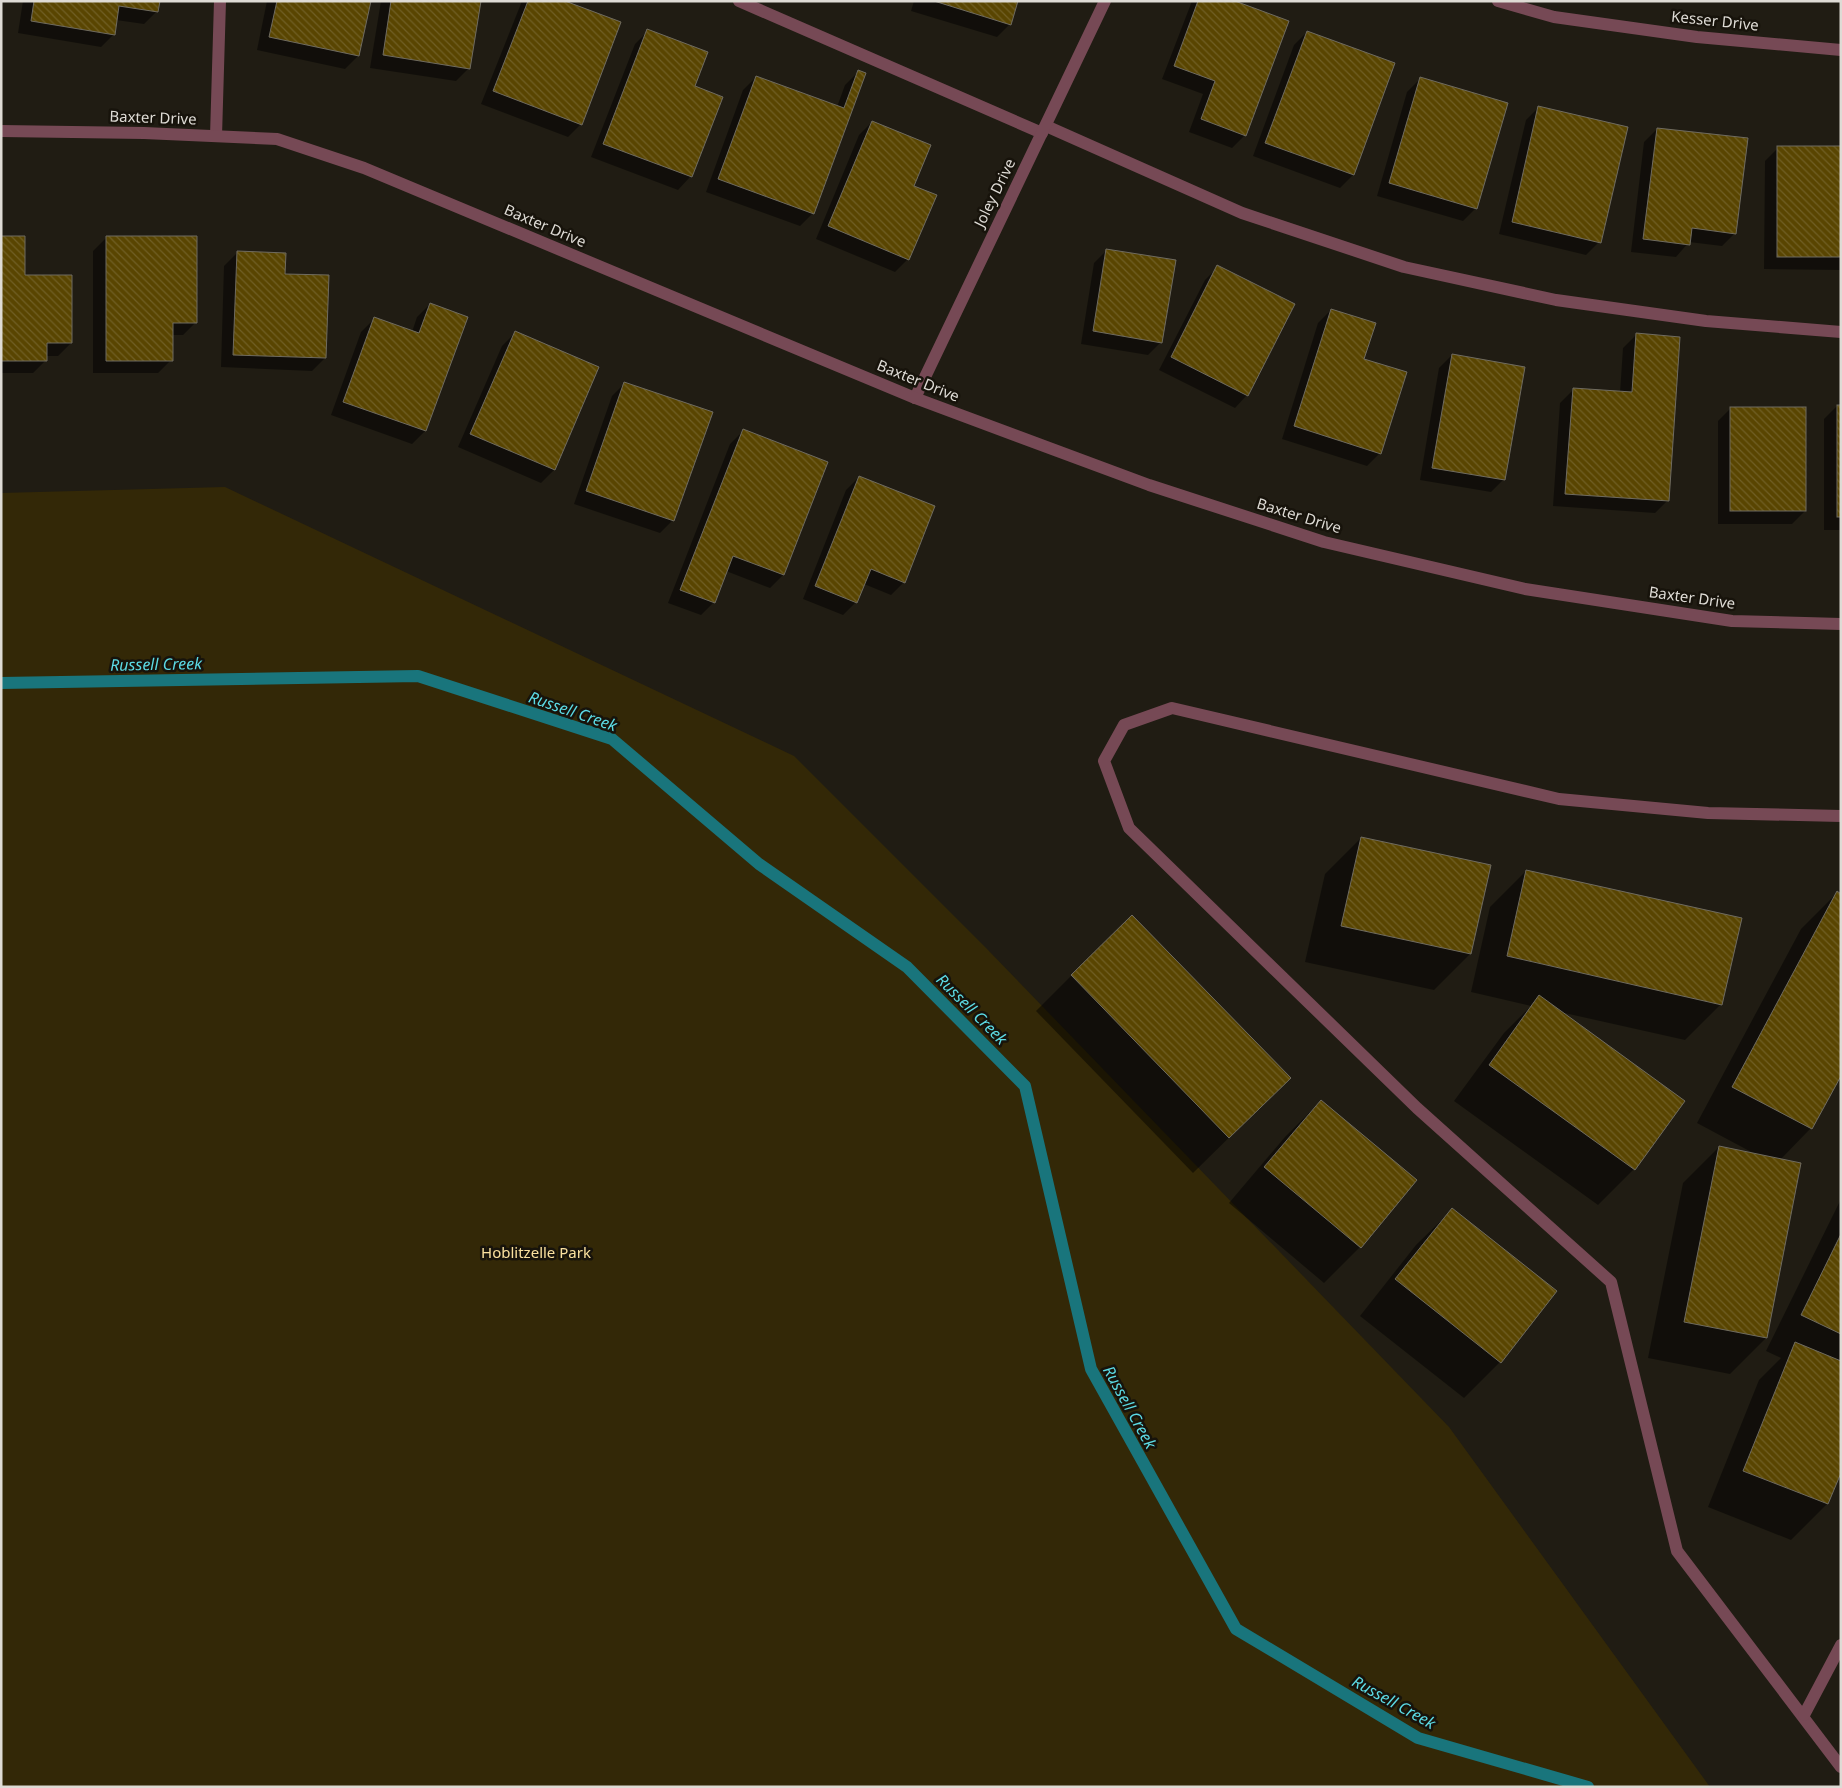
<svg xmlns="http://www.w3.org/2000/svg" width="1842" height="1788" font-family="'Noto Sans',sans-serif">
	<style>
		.park { fill: #332807 }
		.shadow { fill: #0007 }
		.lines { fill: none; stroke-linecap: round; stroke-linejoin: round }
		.stream { stroke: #19757c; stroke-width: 12 }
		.building { fill: url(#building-back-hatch); stroke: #6f6b60 }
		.service { stroke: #764955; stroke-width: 12 }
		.minor { stroke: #764955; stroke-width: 12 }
		.tertiary { stroke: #764955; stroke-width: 12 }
		.labels { text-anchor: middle; stroke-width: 5; stroke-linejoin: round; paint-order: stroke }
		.street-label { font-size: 15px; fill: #dedbd5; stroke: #17130b }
		.park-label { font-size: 15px; fill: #fae09e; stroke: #17130b }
		.water-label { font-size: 16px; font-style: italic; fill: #5cdae4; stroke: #17130b }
	</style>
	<defs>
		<pattern id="building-back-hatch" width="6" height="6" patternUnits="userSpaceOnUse" patternTransform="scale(1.25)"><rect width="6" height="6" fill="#594501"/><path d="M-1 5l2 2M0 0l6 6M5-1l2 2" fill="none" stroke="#705f25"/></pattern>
	</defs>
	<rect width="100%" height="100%" fill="#201c13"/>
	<path class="park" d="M225,487L794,756L986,948L1449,1427L1710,1787H1V493Z"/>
	<g class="shadow">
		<path d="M23,1H158L157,11L144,24L116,20L114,34L101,47L18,33Z"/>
		<path d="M267,1H370L358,56L345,69L257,50Z"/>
		<path d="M381,1H479L469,68L456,81L370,68Z"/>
		<path d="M522,1H562L581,124L568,137L481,104Z"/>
		<path d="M914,1H1017L1010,24L997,37L911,11Z"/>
		<path d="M1192,1H1232L1245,135L1232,148L1189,132L1203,94L1162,79Z"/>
		<path d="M648,31L693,87L721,97L690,177L678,190L591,157L635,44Z"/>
		<path d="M1307,32L1393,64L1353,175L1340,188L1253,156L1294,45Z"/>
		<path d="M858,72L813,213L800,226L706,192L743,90L756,77L837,107L845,85Z"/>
		<path d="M1420,79L1476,208L1463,221L1377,196L1407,92Z"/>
		<path d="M1539,107L1599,242L1586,255L1499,234L1526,120Z"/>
		<path d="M872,122L912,187L908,259L895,272L816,239L859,135Z"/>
		<path d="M1657,129L1735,233L1722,246L1689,242L1676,257L1631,252L1644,142Z"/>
		<path d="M1778,148H1841V270L1764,269L1765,161Z"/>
		<path d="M1,237L24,277L71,343L58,356H46V360L33,373H1Z"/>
		<path d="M106,238L196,322L183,335H171V360L158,373H93V251Z"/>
		<path d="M1107,250L1161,342L1148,355L1081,344L1094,263Z"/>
		<path d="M237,253L284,275L325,358L312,371L221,367L224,266Z"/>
		<path d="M1218,267L1247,395L1235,408L1159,370L1205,280Z"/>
		<path d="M430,304L466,318L425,431L412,444L331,415L361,332L374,319L412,332L417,317Z"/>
		<path d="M1331,310L1363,360L1380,453L1367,466L1282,439L1318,323Z"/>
		<path d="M515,333L598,368L554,470L541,483L458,447L502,346Z"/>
		<path d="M1636,335L1668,500L1655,513L1553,506L1560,403L1573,390L1620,393L1623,348Z"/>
		<path d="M1452,355L1504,479L1491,492L1420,480L1439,368Z"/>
		<path d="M625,383L673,520L660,533L574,504L612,396Z"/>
		<path d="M1837,406H1841V530H1824V419Z"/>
		<path d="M1731,408L1805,511L1792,524H1718V421Z"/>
		<path d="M743,431L826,463L783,575L770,588L726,571L714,602L701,615L668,603L730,444Z"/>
		<path d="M859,477L904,582L891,595L864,584L856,602L843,615L803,599L846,490Z"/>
		<path d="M1361,838L1470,954L1434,990L1305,962L1325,874Z"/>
		<path d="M1526,871L1721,1004L1685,1040L1560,1012L1634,1169L1598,1205L1454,1101L1504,1033L1531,1006L1471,992L1490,907Z"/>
		<path d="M1837,893L1811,1128L1780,1160L1766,1338L1730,1374L1648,1358L1683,1183L1719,1147L1755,1154L1697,1123L1801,929Z"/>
		<path d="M1072,975L1253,1114L1193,1173L1036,1011Z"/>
		<path d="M1321,1101L1360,1247L1324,1283L1229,1203L1285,1137Z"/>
		<path d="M1841,1199V1469L1827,1504L1791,1540L1708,1507L1759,1380L1781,1358L1766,1351Z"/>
		<path d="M1452,1210L1556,1291L1500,1362L1464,1398L1360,1316L1416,1245Z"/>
	</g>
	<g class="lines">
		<path class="stream" d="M1,683L418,676L612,739L759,864L907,967L1025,1086L1091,1369L1236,1629L1418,1738L1588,1787"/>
	</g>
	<g class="building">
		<path d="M34,1H160L158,12L119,6L115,35L31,21Z"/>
		<path d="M277,1H371L359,56L269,37Z"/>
		<path d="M391,1H481L470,69L383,55Z"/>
		<path d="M528,1H565L621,22L582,125L493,91Z"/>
		<path d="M934,1H1018L1011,25Z"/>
		<path d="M1198,1H1235L1289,21L1246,136L1201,119L1215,81L1174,66Z"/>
		<path d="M647,29L708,52L695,86L723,97L692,177L603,144Z"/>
		<path d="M1307,31L1395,63L1354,175L1265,143Z"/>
		<path d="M858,70L866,73L814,214L718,179L756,76L844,108Z"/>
		<path d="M1420,77L1508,103L1477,209L1389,183Z"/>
		<path d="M1538,106L1628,127L1601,243L1512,222Z"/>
		<path d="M872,121L931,145L914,186L937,195L909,260L828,226Z"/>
		<path d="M1657,128L1748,138L1736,234L1692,228L1690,245L1643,239Z"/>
		<rect x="1777" y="146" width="64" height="111"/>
		<path d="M1,236H25V275H72V343H47V361H1Z"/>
		<path d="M106,236H197V323H173V361H106Z"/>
		<path d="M1106,249L1176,260L1162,343L1093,331Z"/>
		<path d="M237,251L286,253L285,274L329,275L326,358L233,355Z"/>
		<path d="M1217,265L1295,304L1248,396L1171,357Z"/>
		<path d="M430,303L468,317L426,431L343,402L374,317L419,333Z"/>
		<path d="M1331,309L1376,323L1364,359L1407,372L1381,454L1294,426Z"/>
		<path d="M515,331L599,367L555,470L470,434Z"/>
		<path d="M1636,333L1680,337L1669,501L1565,494L1573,388L1632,392Z"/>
		<path d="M1452,354L1525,367L1505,480L1432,468Z"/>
		<path d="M624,382L713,412L674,521L586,491Z"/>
		<rect x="1837" y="405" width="4" height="112"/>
		<rect x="1730" y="407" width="76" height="104"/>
		<path d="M743,429L828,462L784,575L733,556L715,603L680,590Z"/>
		<path d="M859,476L935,506L905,583L871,569L857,603L815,586Z"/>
		<path d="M1361,837L1491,865L1471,954L1341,926Z"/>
		<path d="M1526,870L1742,918L1722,1005L1507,956Z"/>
		<path d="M1837,891L1841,894V1076L1812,1129L1732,1087Z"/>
		<path d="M1132,915L1291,1078L1229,1138L1071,975Z"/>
		<path d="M1539,995L1685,1101L1635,1170L1489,1065Z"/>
		<path d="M1321,1100L1417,1180L1361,1248L1264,1167Z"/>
		<path d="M1719,1146L1801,1163L1767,1338L1684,1322Z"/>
		<path d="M1452,1208L1557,1291L1501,1363L1395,1279Z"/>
		<path d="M1841,1234V1334L1801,1315Z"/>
		<path d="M1795,1342L1841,1361V1473L1828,1504L1743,1471Z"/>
	</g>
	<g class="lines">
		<g class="service">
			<path d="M739,1L1042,133"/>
			<path d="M1046,126L1242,213L1404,267L1556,300L1706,321L1841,332"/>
			<path d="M216,136L220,1"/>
			<path d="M1841,816L1708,813L1559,799L1172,708L1124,725L1104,761L1129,828L1417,1108L1611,1282L1677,1551L1841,1767"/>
			<path d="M1804,1715L1841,1645"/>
		</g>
		<g class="minor">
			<path d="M1498,1L1554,17L1697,37L1841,50"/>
			<path d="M915,398L1105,1"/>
		</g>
		<path class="tertiary" d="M1,131L144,133L277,139L364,168L915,398L1149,485L1324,542L1525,589L1732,621L1841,624"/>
	</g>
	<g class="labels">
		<g class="street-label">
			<text transform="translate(1715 21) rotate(6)" y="5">Kesser Drive</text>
			<text transform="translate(153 118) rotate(2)" y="5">Baxter Drive</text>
			<text transform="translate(995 193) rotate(-64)" y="5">Joley Drive</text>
			<text transform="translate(545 226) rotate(23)" y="5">Baxter Drive</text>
			<text transform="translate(918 381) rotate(22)" y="5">Baxter Drive</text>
			<text transform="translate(1299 516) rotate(17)" y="5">Baxter Drive</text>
			<text transform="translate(1692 598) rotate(8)" y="5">Baxter Drive</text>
		</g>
		<g class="park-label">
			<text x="536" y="1258">Hoblitzelle Park</text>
		</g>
		<g class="water-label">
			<text transform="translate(156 664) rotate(-1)" y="6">Russell Creek</text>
			<text transform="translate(573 711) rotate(19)" y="6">Russell Creek</text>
			<text transform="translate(972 1009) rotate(45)" y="6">Russell Creek</text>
			<text transform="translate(1130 1407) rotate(61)" y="6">Russell Creek</text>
			<text transform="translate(1394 1702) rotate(29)" y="6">Russell Creek</text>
		</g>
	</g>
	<rect width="1842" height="1788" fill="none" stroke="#dedbd5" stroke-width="5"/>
</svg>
